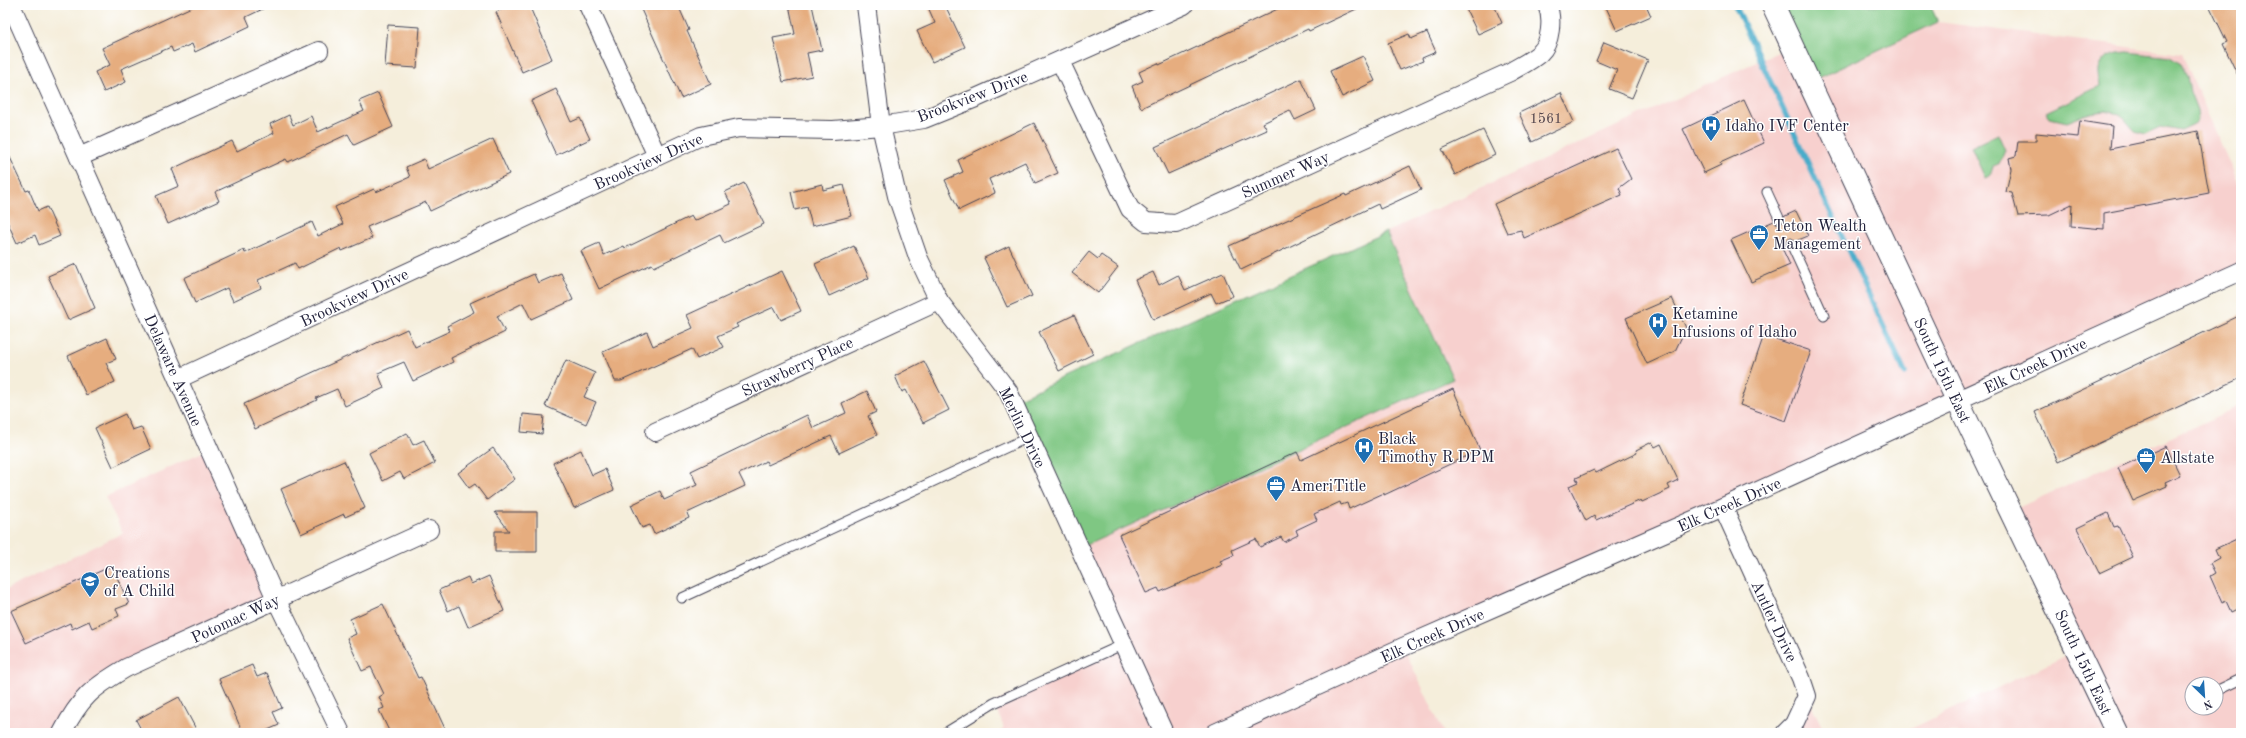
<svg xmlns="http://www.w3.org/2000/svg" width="2246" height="738" font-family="'Old Standard TT',serif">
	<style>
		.built { fill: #f7d0ce; fill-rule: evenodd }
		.green { fill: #7fc783; stroke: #50745f }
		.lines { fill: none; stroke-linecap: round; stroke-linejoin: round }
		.stream { stroke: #4aacca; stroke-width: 5.5 }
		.building { fill: #e6ad7f }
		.service-casing { stroke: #424153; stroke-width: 11 }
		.minor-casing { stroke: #424153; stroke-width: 20 }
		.secondary-casing { stroke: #424153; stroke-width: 24 }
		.service { stroke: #fff; stroke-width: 9 }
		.minor { stroke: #fff; stroke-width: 18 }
		.secondary { stroke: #fff; stroke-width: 22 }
		.labels { text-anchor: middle; stroke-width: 3; stroke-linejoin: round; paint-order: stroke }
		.number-label { font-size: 14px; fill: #53454c }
		.street-label { font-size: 16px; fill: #22223b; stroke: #fff }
		.poi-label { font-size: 16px; fill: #22223b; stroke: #fff; text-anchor: start }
	</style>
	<rect width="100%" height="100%" fill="#fff"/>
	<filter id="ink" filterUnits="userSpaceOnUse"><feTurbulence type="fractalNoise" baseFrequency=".025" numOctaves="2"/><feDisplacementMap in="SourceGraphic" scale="8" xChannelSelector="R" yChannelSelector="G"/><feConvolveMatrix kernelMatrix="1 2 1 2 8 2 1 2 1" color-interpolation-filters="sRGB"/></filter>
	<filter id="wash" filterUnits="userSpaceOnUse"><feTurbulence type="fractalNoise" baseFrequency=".012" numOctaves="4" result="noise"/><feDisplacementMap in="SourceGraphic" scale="16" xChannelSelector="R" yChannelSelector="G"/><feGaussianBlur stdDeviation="0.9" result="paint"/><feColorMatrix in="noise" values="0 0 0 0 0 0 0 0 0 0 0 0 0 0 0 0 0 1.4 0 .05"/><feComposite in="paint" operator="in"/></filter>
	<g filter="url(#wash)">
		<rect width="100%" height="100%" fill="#f5eedb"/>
		<g class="built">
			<path d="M1938,22L2182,54L2241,190V271L1403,647L1444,733H999L1004,728L994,703L1124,644L1080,548L1452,379L1386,232L1793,45L1810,81Z"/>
			<path d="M2241,405V733H1902L2078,650L2011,511ZM2192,684H2216V708H2192Z"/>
			<path d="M209,449L276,599L126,668L62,733H5V590L123,533L105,497Z"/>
			<path d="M1807,696L1825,733H1785Z"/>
		</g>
		<g class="green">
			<path d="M1774,5H1930L1938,22L1810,82Z"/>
			<path d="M2128,52L2170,57L2181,64L2187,76L2190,93L2197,111L2198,119L2194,125L2181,131L2160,127L2145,134L2135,131L2120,114L2105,111L2090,113L2067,122L2050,118L2046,112L2100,86C2100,81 2097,75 2098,70C2102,55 2114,53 2128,52Z"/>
			<path d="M1998,134L2005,150L2000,163L1994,166L1991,175L1985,178L1971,147Z"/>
			<path d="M1386,232L1453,379L1080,548L1012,401Z"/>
		</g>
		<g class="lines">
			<path class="stream" d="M1735,5L1905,373"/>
		</g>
		<g id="blocks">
			<g class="building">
				<path d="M196,5H271L246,17L250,26L195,52L192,44L173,52L171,47L121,69L126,82L104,92L95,72L110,65L102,48Z"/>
				<path d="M512,5H529L552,59L522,72L496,12Z"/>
				<path d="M639,5H678L689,30L687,31L711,84L681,98Z"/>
				<path d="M789,5H812L822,50L807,53L812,76L783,82L773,38L795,34Z"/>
				<path d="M927,5H945L965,47L932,62L917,31L935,23Z"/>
				<path d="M1286,5H1365L1309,31L1308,29L1141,108L1132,86L1143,81L1139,72L1158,63L1159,65Z"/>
				<path d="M1464,5H1494L1502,23L1478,34Z"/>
				<path d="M1605,5H1646L1651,16L1617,31Z"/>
				<path d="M2209,5H2241V82L2223,44L2227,42Z"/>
				<path d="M388,25L420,27L417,68L385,66Z"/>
				<path d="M1427,32L1436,52L1422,58L1423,61L1400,70L1388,43L1409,34L1411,39Z"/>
				<path d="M1604,42L1648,60L1632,98L1609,89L1617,70L1596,61Z"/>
				<path d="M1363,56L1375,81L1342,97L1330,71Z"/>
				<path d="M1301,79L1316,110L1295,120L1290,110L1263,123L1267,130L1168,174L1155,147Z"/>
				<path d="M556,89L571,122L580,118L590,139L556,155L531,101Z"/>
				<path d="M378,93L393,127L354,145L348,134L288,162L286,159L215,192L219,201L168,224L156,196L179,186L172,169L232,141L237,151L274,133L270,124L289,115L293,125L311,116L318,132L364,111L359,101Z"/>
				<path d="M1561,93L1574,122L1532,142L1519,113Z"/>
				<path d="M1744,100L1764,143L1720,163L1721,165L1704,173L1683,129Z"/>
				<path d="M2080,121L2112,126L2110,149L2198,131L2209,193L2104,213V229L2071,226L2072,204L2049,215L2018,216L2012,193L2006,192L2011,169L2009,158L2016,156L2018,141H2036V133L2078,137Z"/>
				<path d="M1034,123L1058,173L1035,183L1025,162L989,179L995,193L959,210L945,180L963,172L958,160Z"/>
				<path d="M1483,130L1495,155L1455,175L1442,149Z"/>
				<path d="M493,139L509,174L430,211L426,202L367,227L372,238L342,251L341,248L298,269L295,263L258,280L261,288L233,301L227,288L195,303L184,278L244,250L245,253L312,222L318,236L343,224L335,207L374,189L376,192L410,177L406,167L424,159L428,169Z"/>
				<path d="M5,147L26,191L29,190L38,211L47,207L60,236L39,245L35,235L17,243L5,217Z"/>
				<path d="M1616,148L1631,179L1619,188L1622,195L1524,238L1521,230L1507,233L1494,204Z"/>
				<path d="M1410,166L1421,190L1380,209L1378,204L1241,270L1229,246L1345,194L1346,196Z"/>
				<path d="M744,183L764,224L724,243L720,235L654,267L652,264L599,289L581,251L599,243L604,255L624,246L625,248L691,216L694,221L731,204L725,192Z"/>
				<path d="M822,184L823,190L844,185L852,216L812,226L807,207L795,210L791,192Z"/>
				<path d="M1796,211L1808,236L1796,241L1791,238L1786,241V247L1782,248L1790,265L1751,282L1731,240L1774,221L1778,224L1782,223L1785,216Z"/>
				<path d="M854,246L869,278L829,296L815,264Z"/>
				<path d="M1009,246L1032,296L1007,307L984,258Z"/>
				<path d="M1089,252L1098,259L1101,255L1118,267L1098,293L1072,273Z"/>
				<path d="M76,264L95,308L68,320L48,276Z"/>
				<path d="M782,271L801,311L781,320L774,307L736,324L738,327L718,336L724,347L697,359L692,349L621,381H615L603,352L647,332L653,346L693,328L687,315Z"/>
				<path d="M1153,272L1159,285L1178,275L1185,290L1223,273L1233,296L1216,303L1211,293L1153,320L1135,280Z"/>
				<path d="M561,273L573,300L531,319L523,303L497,316L505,332L451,358L453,362L413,381L404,362L378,373L384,388L345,406L337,389L316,398L317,400L255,429L244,404L407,329L415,347L450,331L447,326L474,312L470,303L534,274L538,283Z"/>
				<path d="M1672,298L1686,328L1675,351L1647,364L1626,318Z"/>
				<path d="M1074,315L1093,354L1059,371L1039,332Z"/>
				<path d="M2241,315V378L2058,462L2035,412Z"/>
				<path d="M1764,335L1811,351L1786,421L1740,405Z"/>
				<path d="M107,338L116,359L106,363L115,382L86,395L68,356Z"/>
				<path d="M566,360L595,373L584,397L596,402L586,424L545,406Z"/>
				<path d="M924,361L949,410L923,423L906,390L902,392L895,376Z"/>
				<path d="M1453,389L1480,450L1384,495V493L1349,509L1347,503L1341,505L1340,502L1314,514L1317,520L1296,530L1298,535L1284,542L1281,537L1260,547L1256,539L1232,550L1234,555L1220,561L1222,565L1160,592L1158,588L1146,593L1119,535L1297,452L1301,460Z"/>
				<path d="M867,391L876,412L868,416L877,435L839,453L831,436L768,465L766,461L739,474L745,486L687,513L689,518L654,534L650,525L642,528L631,505L660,491L664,500L697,485L691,471L807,415L813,428L846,413L842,403Z"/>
				<path d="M125,414L132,430L141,427L151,449L113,467L95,428Z"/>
				<path d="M523,414L544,416L542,434L521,432Z"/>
				<path d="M407,433L413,445L424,440L435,463L404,479L400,472L383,481L369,453Z"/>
				<path d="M1652,442L1655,447L1661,444L1678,480L1668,485L1670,489L1642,502L1641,500L1596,520L1594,516L1586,521L1569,486L1578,482L1576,478L1594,470L1596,473L1637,453L1636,450Z"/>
				<path d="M2166,446L2180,475L2165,482L2167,486L2133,501L2118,468Z"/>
				<path d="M493,448L515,479L487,500L475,484L469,488L458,473Z"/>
				<path d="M581,450L592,475L605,469L614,490L574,508L553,463Z"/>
				<path d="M344,461L365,508L345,517L344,514L301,534L281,489Z"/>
				<path d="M495,512H537V552H495V531H509Z"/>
				<path d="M2108,513L2114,527L2118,526L2133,557L2099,573L2077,528Z"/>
				<path d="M2241,537V607L2231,612L2226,601L2222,603L2210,576L2215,573L2210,563L2219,558L2215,549Z"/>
				<path d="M112,566L129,604L116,609L119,616L92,628L89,621L72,629L70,623L26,643L11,611Z"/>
				<path d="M489,576L504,611L468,627L459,606L448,611L439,590L468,577L471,584Z"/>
				<path d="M383,604L418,678L421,677L447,733H390L379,710L384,708L379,697L384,694L371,667L362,671L347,638L356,634L350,619Z"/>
				<path d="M252,665L257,677L267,673L282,708L273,712L279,725L261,733H243L219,679Z"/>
				<path d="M179,697L198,733H143L136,720Z"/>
			</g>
		</g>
	</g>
	<g filter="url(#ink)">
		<use href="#blocks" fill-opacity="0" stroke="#424153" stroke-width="1"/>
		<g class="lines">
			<defs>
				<g id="service">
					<path d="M1767,192L1779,218"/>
					<path d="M1791,244L1824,316"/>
					<path d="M682,598L1029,437"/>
					<path d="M2216,691L2241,679"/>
					<path d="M945,733L994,703L1124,644"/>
				</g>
				<g id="minor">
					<path d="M11,5L276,599L341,733"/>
					<path d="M588,5L657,156"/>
					<path d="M866,5L881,126L897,196L918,257L939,301L1008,391L1164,733"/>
					<path d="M1060,61L1130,209L1146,222L1176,224L1510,72C1520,66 1531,61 1540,53C1551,43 1553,18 1547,5"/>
					<path d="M79,157L319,51"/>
					<path d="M178,379L701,136L739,128L833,130L881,126L924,119L976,98L1184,5"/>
					<path d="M655,432L939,301"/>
					<path d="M1723,507L1801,678L1807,696L1794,724L1785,733"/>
					<path d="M62,733C80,698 92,688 126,668L429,530"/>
					<path d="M1215,733L1403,647L1723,507L2241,271"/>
				</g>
				<path id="secondary" d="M1773,5L1957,400L2117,733"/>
			</defs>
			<use href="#service" class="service-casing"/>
			<use href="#minor" class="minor-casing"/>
			<use href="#secondary" class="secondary-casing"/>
			<use href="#service" class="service"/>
			<use href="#minor" class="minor"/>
			<use href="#secondary" class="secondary"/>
		</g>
	</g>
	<defs>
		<symbol id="hospital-pin" viewBox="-11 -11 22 30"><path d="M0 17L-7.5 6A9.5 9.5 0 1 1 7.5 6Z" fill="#1f6fb2" stroke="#fff"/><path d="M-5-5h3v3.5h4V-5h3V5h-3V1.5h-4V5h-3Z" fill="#fff"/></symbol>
		<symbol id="office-pin" viewBox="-11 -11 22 30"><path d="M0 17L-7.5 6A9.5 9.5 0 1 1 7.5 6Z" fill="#1f6fb2" stroke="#fff"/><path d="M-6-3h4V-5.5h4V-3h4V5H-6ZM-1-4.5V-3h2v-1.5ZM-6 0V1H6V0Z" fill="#fff"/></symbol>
		<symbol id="school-pin" viewBox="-11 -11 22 30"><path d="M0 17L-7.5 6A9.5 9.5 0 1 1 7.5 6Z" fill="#1f6fb2" stroke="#fff"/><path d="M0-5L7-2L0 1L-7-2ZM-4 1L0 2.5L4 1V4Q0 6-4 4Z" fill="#fff"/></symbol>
	</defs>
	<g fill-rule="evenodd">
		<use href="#hospital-pin" x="1700" y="114" width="22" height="30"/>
		<use href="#office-pin" x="1748" y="223" width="22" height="30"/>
		<use href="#hospital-pin" x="1647" y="311" width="22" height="30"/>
		<use href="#hospital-pin" x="1353" y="436" width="22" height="30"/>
		<use href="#office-pin" x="2135" y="446" width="22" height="30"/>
		<use href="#office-pin" x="1265" y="474" width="22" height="30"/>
		<use href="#school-pin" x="79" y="570" width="22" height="30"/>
	</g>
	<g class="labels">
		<g class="number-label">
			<text x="1546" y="123">1561</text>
		</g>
		<g class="street-label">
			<text transform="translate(972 96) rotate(-21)" y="6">Brookview Drive</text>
			<text transform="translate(648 161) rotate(-24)" y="6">Brookview Drive</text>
			<text transform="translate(1285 174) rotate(-24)" y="6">Summer Way</text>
			<text transform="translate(354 297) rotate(-25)" y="6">Brookview Drive</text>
			<text transform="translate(2035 365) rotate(-25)" y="6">Elk Creek Drive</text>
			<text transform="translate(797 366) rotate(-25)" y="6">Strawberry Place</text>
			<text transform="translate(174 370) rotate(66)" y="6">Delaware Avenue</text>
			<text transform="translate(1943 370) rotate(65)" y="6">South 15th East</text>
			<text transform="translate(1023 427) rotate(64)" y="6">Merlin Drive</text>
			<text transform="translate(1729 504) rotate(-24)" y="6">Elk Creek Drive</text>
			<text transform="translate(235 618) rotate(-25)" y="6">Potomac Way</text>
			<text transform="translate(1775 621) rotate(65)" y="6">Antler Drive</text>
			<text transform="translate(1432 635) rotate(-24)" y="6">Elk Creek Drive</text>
			<text transform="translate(2084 662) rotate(65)" y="6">South 15th East</text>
		</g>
		<g class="poi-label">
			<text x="1725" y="131">Idaho IVF Center</text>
			<text x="1773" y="231">Teton Wealth<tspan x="1773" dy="18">Management</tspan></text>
			<text x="1672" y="319">Ketamine<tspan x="1672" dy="18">Infusions of Idaho</tspan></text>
			<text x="1378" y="444">Black<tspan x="1378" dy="18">Timothy R DPM</tspan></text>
			<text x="2160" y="463">Allstate</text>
			<text x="1290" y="491">AmeriTitle</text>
			<text x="104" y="578">Creations<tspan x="104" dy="18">of A Child</tspan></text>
		</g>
	</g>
	<rect width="2246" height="738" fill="none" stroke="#fff" stroke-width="20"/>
	<g transform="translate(2204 696) rotate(155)"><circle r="19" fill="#ffffff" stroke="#a7a7b1"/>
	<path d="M0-3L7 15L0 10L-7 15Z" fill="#1f6fb2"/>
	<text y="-6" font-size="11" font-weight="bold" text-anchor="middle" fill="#22223b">N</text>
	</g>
</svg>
